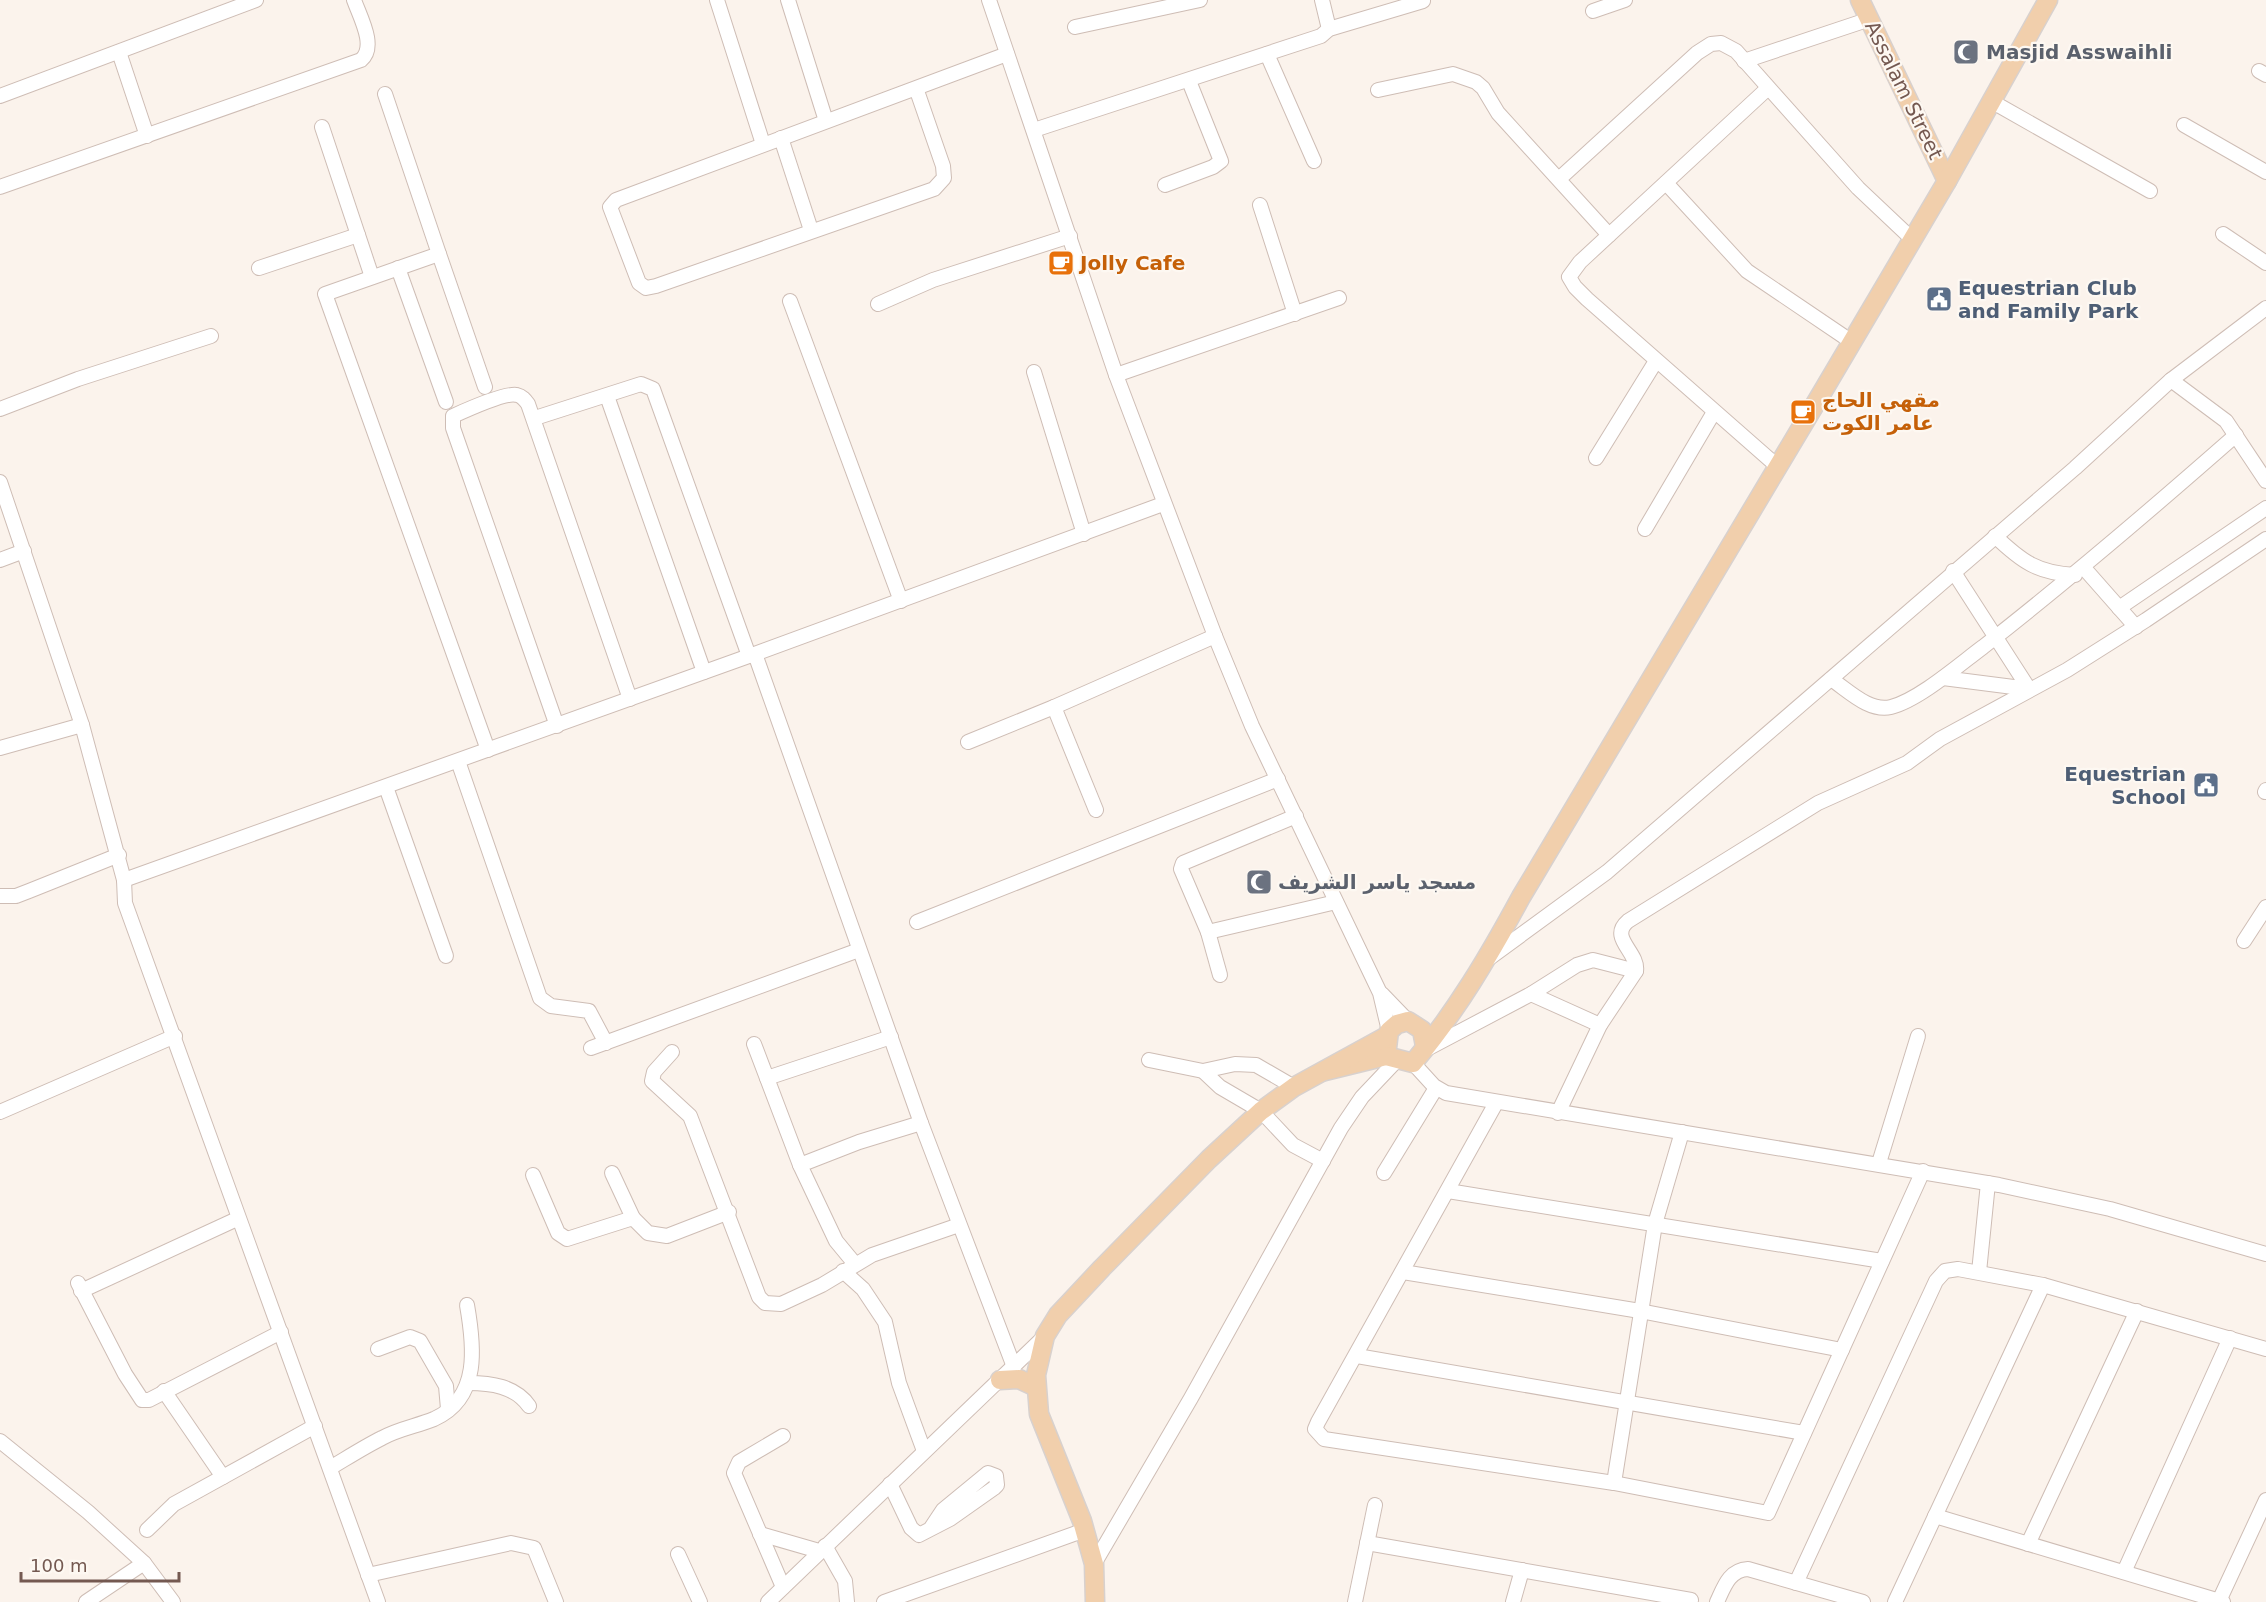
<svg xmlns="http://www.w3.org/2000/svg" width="2266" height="1602" font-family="'DejaVu Sans',Cairo,sans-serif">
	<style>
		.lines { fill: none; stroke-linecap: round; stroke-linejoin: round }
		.minor-casing { stroke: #cebdb5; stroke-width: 16 }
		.major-casing { stroke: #d8d1ce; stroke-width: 21 }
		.minor { stroke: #fff; stroke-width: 14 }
		.major { stroke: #f1cfac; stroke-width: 18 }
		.labels { text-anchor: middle; stroke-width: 4.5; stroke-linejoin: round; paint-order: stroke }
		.worship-label { font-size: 20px; font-weight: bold; fill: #5b616d; stroke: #fdf8f2; text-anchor: start }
		.street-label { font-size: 20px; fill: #745951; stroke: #fdf8f2 }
		.food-label { font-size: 20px; font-weight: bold; fill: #c56008; stroke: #fdf8f2; text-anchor: start }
		.service-label { font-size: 20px; font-weight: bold; fill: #4e5e75; stroke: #fdf8f2; text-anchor: start }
	</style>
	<rect width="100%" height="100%" fill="#fbf3ec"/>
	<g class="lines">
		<defs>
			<g id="minor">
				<path d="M717,0L763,144"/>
				<path d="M788,0L826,121"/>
				<path d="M989,0L1116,375L1215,636L1252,726L1380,993L1389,1031"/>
				<path d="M1322,0L1329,29"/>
				<path d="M1593,11L1625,0"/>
				<path d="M1075,27L1200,0"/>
				<path d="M119,52L147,136"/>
				<path d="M1267,54L1314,161"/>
				<path d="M1744,61L1870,19"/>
				<path d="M2259,71L2266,75"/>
				<path d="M916,88L943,166L944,178L934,189L656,286L646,288L639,283L610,207L616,200L1007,54"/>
				<path d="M1767,89L1580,262L1569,277L1575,287L1587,299L1777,466"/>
				<path d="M1378,90L1453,74L1476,82L1483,88L1498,113L1609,235"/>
				<path d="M385,94L439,254L325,294L488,750"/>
				<path d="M0,96L256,0"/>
				<path d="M1991,101L2150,191"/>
				<path d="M2184,125L2266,172"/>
				<path d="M322,127L372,277"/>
				<path d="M1034,130L1321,36L1329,29L1423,1"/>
				<path d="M781,138L811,230"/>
				<path d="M1559,179L1697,53L1711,44L1721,43L1736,51L1858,188L1912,239"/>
				<path d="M1666,183L1747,271L1852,342"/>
				<path d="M1165,185L1213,167L1221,161L1189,81"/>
				<path d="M0,187L361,60C377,47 360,17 354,0"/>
				<path d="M1260,205L1295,314"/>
				<path d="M2223,234L2266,263"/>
				<path d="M439,254L485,387"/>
				<path d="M259,268L358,235"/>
				<path d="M398,268L446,402"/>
				<path d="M790,301L901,601"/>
				<path d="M878,304L933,280L1070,236"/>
				<path d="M1034,372L1084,534"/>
				<path d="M1116,375L1339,298"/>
				<path d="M2171,380L2226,421L2266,481"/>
				<path d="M607,396L704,672"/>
				<path d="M0,409L78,379L211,336"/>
				<path d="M535,418L641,384L653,389L749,656"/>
				<path d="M1596,458L1656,361"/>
				<path d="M0,482L82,725L124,880L749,656L1163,504"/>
				<path d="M1645,529L1714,412"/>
				<path d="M1995,536C2022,562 2038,573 2075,575"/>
				<path d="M0,560L24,551"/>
				<path d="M2084,568L2136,627"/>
				<path d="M2119,608L2266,508"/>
				<path d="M755,654L921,1123L1014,1367"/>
				<path d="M1943,678L2029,689L1953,571"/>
				<path d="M1831,679C1849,691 1869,712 1891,707C1919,700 1960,664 1983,647C2070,579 2153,508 2236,435"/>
				<path d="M557,726L453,428V416C464,411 506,392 517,395C522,396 525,400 528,404L630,699"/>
				<path d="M968,742L1054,707"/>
				<path d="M0,748L82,725"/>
				<path d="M458,761L540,998L551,1006L589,1011L606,1043"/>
				<path d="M386,787L446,956"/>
				<path d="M2265,792L2266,790"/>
				<path d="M1096,810L1054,707L1215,636"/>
				<path d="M1296,816L1183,863L1181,869L1208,932L1336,902"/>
				<path d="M124,880L125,903L378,1602"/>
				<path d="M0,896H16L29,891L119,855"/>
				<path d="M917,922L1278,779"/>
				<path d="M1208,932L1220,975"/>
				<path d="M2244,941L2266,907"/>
				<path d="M1488,959L1607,872L2075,468L2171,380L2266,308"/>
				<path d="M1382,994L1408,1021"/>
				<path d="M1531,994L1600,1025"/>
				<path d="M754,1044L800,1165"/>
				<path d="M591,1048L859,950"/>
				<path d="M1423,1051L1531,994L1577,965L1593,960L1636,971"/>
				<path d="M672,1052L654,1072L652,1081L690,1116L759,1297L765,1303L781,1304L822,1285L872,1255L959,1225"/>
				<path d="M1149,1060L1203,1071L1235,1064L1256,1065L1294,1087"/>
				<path d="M1413,1063L1434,1086L1446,1093L1999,1185L2110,1209L2266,1254"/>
				<path d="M1203,1071L1220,1087L1261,1111L1293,1145L1323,1161"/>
				<path d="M767,1078L891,1037"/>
				<path d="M1496,1103L1318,1422L1315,1429L1324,1439L1614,1483L1768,1513L1923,1171"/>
				<path d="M0,1112L175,1036"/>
				<path d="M1558,1113L1600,1025L1636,971C1639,952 1608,938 1628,921L1818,803L1907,763L1940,739L2067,670L2146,620L2266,539"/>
				<path d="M1879,1163L1918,1036"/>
				<path d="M612,1173L633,1218"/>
				<path d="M1384,1173L1436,1088"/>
				<path d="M533,1175L558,1233L567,1239L633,1218L648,1233L667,1236L729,1212"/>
				<path d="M1448,1191L1882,1261"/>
				<path d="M855,1264L836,1241L800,1165L859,1142L921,1123"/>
				<path d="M843,1271L863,1289L885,1322L899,1383L924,1451"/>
				<path d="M1403,1272L1640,1311L1842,1350"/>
				<path d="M1979,1272L1988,1183"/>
				<path d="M78,1283L125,1374L142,1400H149L281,1332"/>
				<path d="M81,1291L237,1219"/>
				<path d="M378,1349L410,1337L420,1341L446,1386L448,1409"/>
				<path d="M1357,1356L1804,1433"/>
				<path d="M468,1383C491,1383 515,1386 529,1406"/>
				<path d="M164,1391L223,1477"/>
				<path d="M783,1436L739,1462L734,1473L783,1587"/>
				<path d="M0,1441L88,1512L144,1563L173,1602"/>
				<path d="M330,1468C347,1458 364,1447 382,1438C398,1429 417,1426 434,1419C481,1398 474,1345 467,1305"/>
				<path d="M1614,1483L1655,1224L1682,1132"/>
				<path d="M890,1484L911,1528L919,1535L950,1519L994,1488L997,1485L996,1476L988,1473L943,1510L931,1528"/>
				<path d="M1935,1516L2223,1602"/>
				<path d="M147,1530L174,1504L315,1426"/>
				<path d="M760,1534L819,1551"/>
				<path d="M1367,1543L1691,1600"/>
				<path d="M2028,1544L2137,1311"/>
				<path d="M825,1546L845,1581L847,1602"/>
				<path d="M678,1554L700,1602"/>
				<path d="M1094,1564L1191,1398L1341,1128L1362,1097L1398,1059"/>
				<path d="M2124,1572L2230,1338"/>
				<path d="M368,1575L511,1543L534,1548L556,1602"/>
				<path d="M1796,1583L1936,1281L1945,1271L1958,1269L2043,1285L2266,1349"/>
				<path d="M2219,1601L2266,1500"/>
				<path d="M86,1602L144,1563"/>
				<path d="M768,1602L1045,1336"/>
				<path d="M884,1602L1085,1530"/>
				<path d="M1355,1602L1375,1505"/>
				<path d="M1513,1602L1522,1570"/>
				<path d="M1717,1602C1724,1587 1729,1570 1748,1569L1863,1602"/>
				<path d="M1895,1602L2043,1285"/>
			</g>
			<g id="major">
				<path d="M1860,0L1947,181"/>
				<path d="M1387,1048L1389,1031L1397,1024L1408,1021L1422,1030L1425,1046"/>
				<path d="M1325,1071L1386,1056L1413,1063C1456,1012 1489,956 1521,897L1820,396L1947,181L2048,0"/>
				<path d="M1000,1380L1019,1379L1036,1387"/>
				<path d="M1095,1602L1094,1564L1082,1521L1039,1414L1036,1375L1045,1336L1058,1315L1102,1268L1209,1159L1261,1111L1294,1087L1387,1036"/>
			</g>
		</defs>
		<use href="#minor" class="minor-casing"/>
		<use href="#major" class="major-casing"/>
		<use href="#minor" class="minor"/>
		<use href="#major" class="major"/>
	</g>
	<defs>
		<symbol id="mosque-square" viewBox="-11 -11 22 22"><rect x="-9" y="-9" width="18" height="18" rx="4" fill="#6b7280" stroke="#fdf8f2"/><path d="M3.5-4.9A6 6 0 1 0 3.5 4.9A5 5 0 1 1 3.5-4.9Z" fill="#fff"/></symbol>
		<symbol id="cafe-square" viewBox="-11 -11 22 22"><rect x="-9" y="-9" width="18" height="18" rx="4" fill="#e8710a" stroke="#fdf8f2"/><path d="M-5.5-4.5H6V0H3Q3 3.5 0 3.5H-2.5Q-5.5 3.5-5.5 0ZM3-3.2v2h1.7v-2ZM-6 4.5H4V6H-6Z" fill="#fff"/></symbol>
		<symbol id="civic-square" viewBox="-11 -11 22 22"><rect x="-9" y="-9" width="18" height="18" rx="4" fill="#5c6f8a" stroke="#fdf8f2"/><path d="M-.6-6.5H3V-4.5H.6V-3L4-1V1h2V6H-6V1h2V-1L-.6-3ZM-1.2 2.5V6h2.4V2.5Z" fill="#fff"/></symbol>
	</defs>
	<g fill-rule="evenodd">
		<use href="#mosque-square" x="1951" y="37" width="30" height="30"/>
		<use href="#cafe-square" x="1046" y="248" width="30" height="30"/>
		<use href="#civic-square" x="1924" y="284" width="30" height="30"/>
		<use href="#cafe-square" x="1788" y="397" width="30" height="30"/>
		<use href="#civic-square" x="2191" y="770" width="30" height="30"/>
		<use href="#mosque-square" x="1244" y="867" width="30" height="30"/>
	</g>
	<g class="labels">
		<g class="worship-label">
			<text x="1986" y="59">Masjid Asswaihli</text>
			<text x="1278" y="889">مسجد ياسر الشريف</text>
		</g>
		<g class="street-label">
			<text transform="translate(1904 90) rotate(64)" y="7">Assalam Street</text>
		</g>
		<g class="food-label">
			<text x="1080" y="270">Jolly Cafe</text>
			<text x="1822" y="407">مقهي الحاج<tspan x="1822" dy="23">عامر الكوت</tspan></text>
		</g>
		<g class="service-label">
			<text x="1958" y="295">Equestrian Club<tspan x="1958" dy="23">and Family Park</tspan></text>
			<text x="2186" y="781" text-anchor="end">Equestrian<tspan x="2186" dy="23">School</tspan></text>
		</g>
	</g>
	<path d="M21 1572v9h158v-9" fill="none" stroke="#745951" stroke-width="3"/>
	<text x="30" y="1572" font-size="18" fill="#745951" stroke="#fdf8f2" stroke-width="4.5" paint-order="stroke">100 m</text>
</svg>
